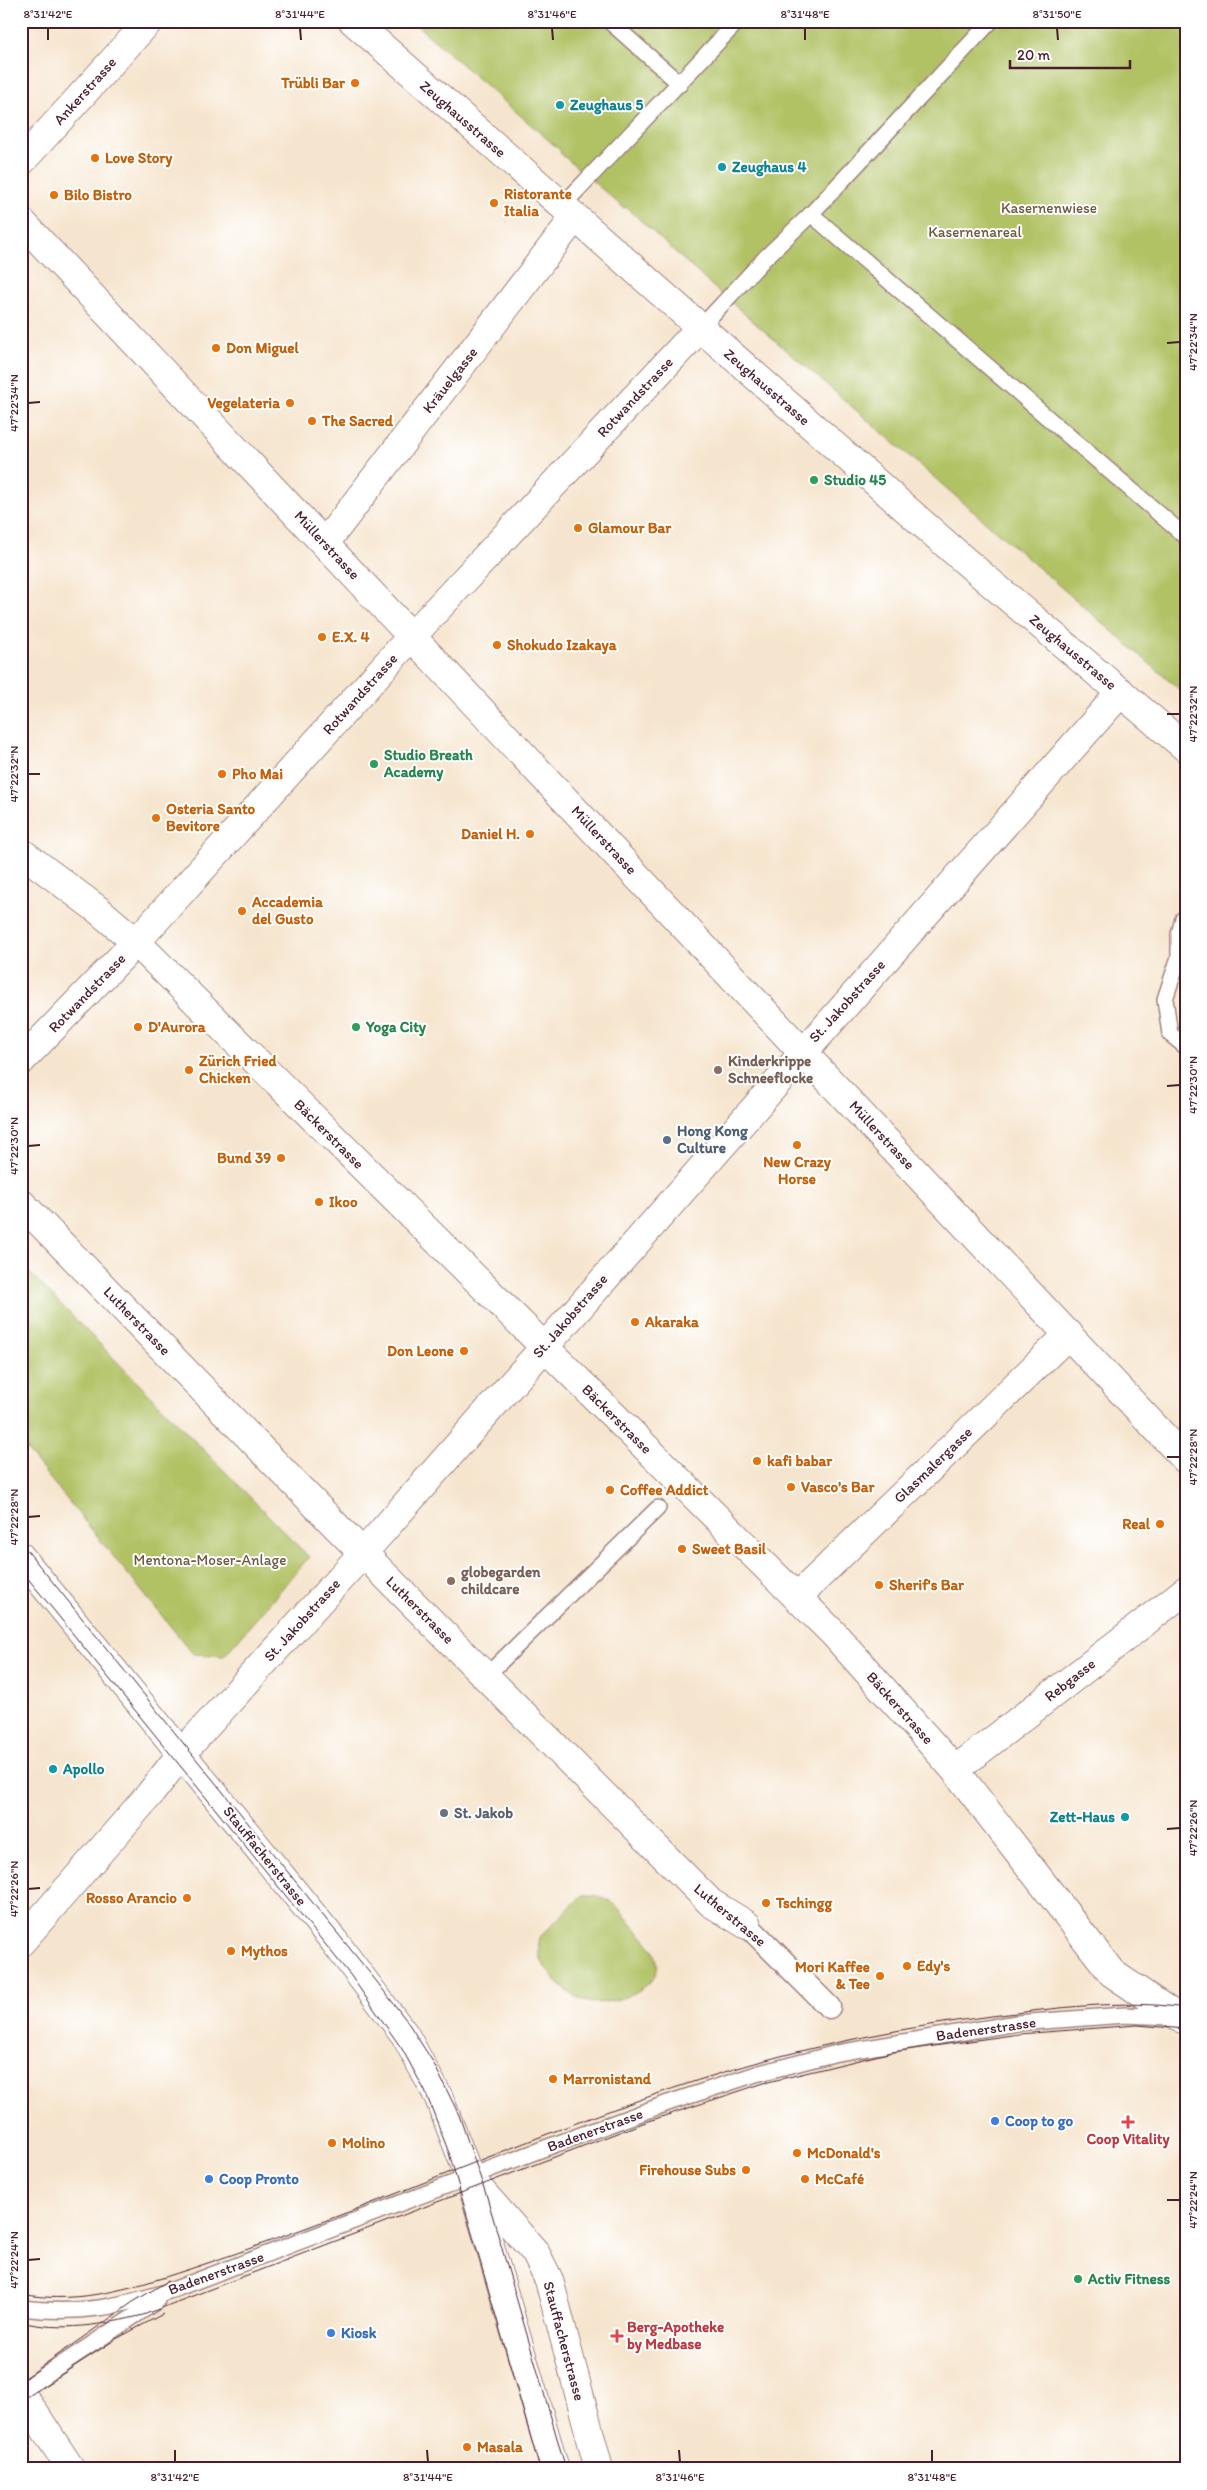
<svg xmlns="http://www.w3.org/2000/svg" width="1207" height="2490" font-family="Itim,sans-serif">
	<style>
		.green { fill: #b1c265; stroke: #7e7048 }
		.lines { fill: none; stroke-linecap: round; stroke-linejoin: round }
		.service-casing { stroke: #a0827c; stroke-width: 18 }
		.pedestrian-casing { stroke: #a0827c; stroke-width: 25 }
		.minor-casing { stroke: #a0827c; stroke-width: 30 }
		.tertiary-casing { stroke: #a0827c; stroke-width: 30 }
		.service { stroke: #fff; stroke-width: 15 }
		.pedestrian { stroke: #fff; stroke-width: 22 }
		.minor { stroke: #fff; stroke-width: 28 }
		.tertiary { stroke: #fff; stroke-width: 28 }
		.tram { stroke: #4a1f2b; stroke-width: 1 }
		.ticks { fill: none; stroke: #4a1f2b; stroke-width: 2 }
		.food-dot { fill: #e8710a; stroke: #fff; stroke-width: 2 }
		.culture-dot { fill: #0f9aa8; stroke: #fff; stroke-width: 2 }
		.leisure-dot { fill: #2e9e5b; stroke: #fff; stroke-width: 2 }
		.education-dot { fill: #8d6e63; stroke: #fff; stroke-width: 2 }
		.service-dot { fill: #5c6f8a; stroke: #fff; stroke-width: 2 }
		.worship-dot { fill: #6b7280; stroke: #fff; stroke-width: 2 }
		.shop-dot { fill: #3f7fe0; stroke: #fff; stroke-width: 2 }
		.health-dot { fill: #e0444e; stroke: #fff; stroke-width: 2 }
		.labels { text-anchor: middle; stroke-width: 4; stroke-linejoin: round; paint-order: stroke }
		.food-label { font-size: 15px; font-weight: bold; fill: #c56008; stroke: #fff; text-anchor: start }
		.street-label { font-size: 15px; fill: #4a1f2b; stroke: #fff }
		.culture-label { font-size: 15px; font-weight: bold; fill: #0d838f; stroke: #fff; text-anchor: start }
		.park-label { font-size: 15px; fill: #6e583f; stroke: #fff }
		.leisure-label { font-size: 15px; font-weight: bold; fill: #27864d; stroke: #fff; text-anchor: start }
		.education-label { font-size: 15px; font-weight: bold; fill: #785e54; stroke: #fff; text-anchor: start }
		.service-label { font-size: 15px; font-weight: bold; fill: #4e5e75; stroke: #fff; text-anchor: start }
		.worship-label { font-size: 15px; font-weight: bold; fill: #5b616d; stroke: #fff; text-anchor: start }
		.shop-label { font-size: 15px; font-weight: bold; fill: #366cbe; stroke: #fff; text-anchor: start }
		.health-label { font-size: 15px; font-weight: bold; fill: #be3a42; stroke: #fff }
		.neatline { fill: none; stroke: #4a1f2b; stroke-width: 2 }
		.ticks-label { font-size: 12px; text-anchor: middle; fill: #4a1f2b }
	</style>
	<rect width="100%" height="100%" fill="#fff"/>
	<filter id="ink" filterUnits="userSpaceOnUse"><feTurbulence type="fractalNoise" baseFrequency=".02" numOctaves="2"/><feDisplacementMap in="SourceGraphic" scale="10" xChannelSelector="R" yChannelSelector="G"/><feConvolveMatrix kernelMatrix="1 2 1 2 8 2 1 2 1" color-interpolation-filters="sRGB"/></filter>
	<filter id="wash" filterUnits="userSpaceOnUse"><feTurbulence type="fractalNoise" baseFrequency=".0096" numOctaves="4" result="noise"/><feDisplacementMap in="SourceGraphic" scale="20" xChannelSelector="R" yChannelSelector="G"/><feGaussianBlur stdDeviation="1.12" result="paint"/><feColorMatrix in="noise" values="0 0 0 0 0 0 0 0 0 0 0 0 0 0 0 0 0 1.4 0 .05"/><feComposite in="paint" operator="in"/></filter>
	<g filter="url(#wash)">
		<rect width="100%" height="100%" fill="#f6e5ce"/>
		<g class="green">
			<path d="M412,21H1186V695L711,285L626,207L624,208L560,153L561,151Z"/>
			<path d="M21,1264L309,1557L224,1656L193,1654L21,1443Z"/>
			<path d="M582,1895C611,1894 617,1906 634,1927C642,1936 655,1948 657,1961C663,1989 609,2007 587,2002C571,1999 541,1970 539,1952C538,1948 539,1942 540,1937Z"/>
		</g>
	</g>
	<g filter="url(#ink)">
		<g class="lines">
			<defs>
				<g id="service">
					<path d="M609,21L680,84"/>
					<path d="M991,21L811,214L1186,537"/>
					<path d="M562,206L738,21"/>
					<path d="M700,328L765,258L811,214"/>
					<path d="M1183,919L1179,934V957L1165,999L1170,1034L1186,1047"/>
					<path d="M486,1676L658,1508"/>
					<path d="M21,2308C80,2315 119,2307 175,2289L540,2150L668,2103L756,2074L837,2053L1017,2023L1125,2015L1171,2017"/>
					<path d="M21,2391L157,2301"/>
				</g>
				<path id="pedestrian" d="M747,1925L829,2007"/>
				<g id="minor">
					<path d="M353,21L964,560L1186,748"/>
					<path d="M21,162L149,21"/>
					<path d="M21,221L1186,1460"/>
					<path d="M325,543L575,217"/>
					<path d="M21,852L97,909L136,942L833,1633L955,1770L1112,1973L1177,2017L1186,2020"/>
					<path d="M21,1061L136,942L412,636L700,328"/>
					<path d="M21,1203L339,1529L711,1903L747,1925"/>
					<path d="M797,1597L1069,1334"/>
					<path d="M955,1770L1186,1590"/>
					<path d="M21,1942L150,1794L181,1754L363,1553L1121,692"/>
				</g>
				<g id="tertiary">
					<path d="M21,1557L334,1941L405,2035L439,2098L470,2178L555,2469"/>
					<path d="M474,2183L535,2252L549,2280L599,2469"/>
					<path d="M21,2393L71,2469"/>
				</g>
			</defs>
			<use href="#service" class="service-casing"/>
			<use href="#pedestrian" class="pedestrian-casing"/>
			<use href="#minor" class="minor-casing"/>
			<use href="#tertiary" class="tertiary-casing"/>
			<use href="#service" class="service"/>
			<use href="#pedestrian" class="pedestrian"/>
			<use href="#minor" class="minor"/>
			<use href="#tertiary" class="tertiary"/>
			<g class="tram">
				<path d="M21,1543L377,1982L407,2021L433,2062L459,2115L487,2197L566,2469"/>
				<path d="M21,1570L351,1976L402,2049L425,2091L449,2153L540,2469"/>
				<path d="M21,2294C83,2306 141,2285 199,2266C251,2249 302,2229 354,2210C484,2160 613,2104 748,2065C828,2042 909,2027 992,2016C1056,2008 1121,1999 1186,2008"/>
				<path d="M21,2322C61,2332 104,2325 143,2315L643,2123L764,2083L892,2052L1019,2034L1137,2025L1186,2029"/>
				<path d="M21,2381L133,2302L168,2281"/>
				<path d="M21,2401L116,2339L163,2314"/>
			</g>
		</g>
	</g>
	<path class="ticks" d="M48,28V40M300,28L301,40M552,28L553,40M805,28V40M1057,28L1058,40M1167,343L1180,342M28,403L40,402M1167,714H1180M28,774H40M1167,1086L1180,1085M28,1146L40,1145M1167,1457H1180M28,1517L40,1516M1167,1829L1180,1828M28,1889L40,1888M1167,2200H1180M28,2260L40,2259M175,2450V2462M427,2450L428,2462M679,2450L680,2462M932,2450V2462"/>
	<g class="food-dot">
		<circle cx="355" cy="83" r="5"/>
		<circle cx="95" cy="158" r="5"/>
		<circle cx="54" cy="195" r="5"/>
		<circle cx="494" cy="203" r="5"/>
		<circle cx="216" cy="348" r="5"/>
		<circle cx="290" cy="403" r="5"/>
		<circle cx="312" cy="421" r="5"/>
		<circle cx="578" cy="528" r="5"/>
		<circle cx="322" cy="637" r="5"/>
		<circle cx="497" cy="645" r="5"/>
		<circle cx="222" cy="774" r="5"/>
		<circle cx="156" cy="818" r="5"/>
		<circle cx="530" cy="834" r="5"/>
		<circle cx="242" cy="911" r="5"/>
		<circle cx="138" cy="1027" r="5"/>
		<circle cx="189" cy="1070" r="5"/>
		<circle cx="797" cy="1145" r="5"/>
		<circle cx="281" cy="1158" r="5"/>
		<circle cx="319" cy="1202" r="5"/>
		<circle cx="635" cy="1322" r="5"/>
		<circle cx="464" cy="1351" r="5"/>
		<circle cx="757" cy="1461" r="5"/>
		<circle cx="791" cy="1487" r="5"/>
		<circle cx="610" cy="1490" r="5"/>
		<circle cx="1160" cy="1524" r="5"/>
		<circle cx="682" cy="1549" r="5"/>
		<circle cx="879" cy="1585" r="5"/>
		<circle cx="187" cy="1898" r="5"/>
		<circle cx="766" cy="1903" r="5"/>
		<circle cx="231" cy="1951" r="5"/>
		<circle cx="907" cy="1966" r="5"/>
		<circle cx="880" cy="1976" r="5"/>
		<circle cx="553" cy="2079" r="5"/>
		<circle cx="332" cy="2143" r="5"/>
		<circle cx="797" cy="2153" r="5"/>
		<circle cx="746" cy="2170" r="5"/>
		<circle cx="805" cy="2179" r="5"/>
		<circle cx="467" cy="2447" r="5"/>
	</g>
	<g class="culture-dot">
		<circle cx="560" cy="105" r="5"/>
		<circle cx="722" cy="167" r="5"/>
		<circle cx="53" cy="1769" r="5"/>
		<circle cx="1125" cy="1817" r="5"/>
	</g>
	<g class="leisure-dot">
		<circle cx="814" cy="480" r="5"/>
		<circle cx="374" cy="764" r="5"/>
		<circle cx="356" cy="1027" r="5"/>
		<circle cx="1078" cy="2279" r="5"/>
	</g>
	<g class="education-dot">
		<circle cx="718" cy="1070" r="5"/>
		<circle cx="451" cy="1581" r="5"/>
	</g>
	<circle class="service-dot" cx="667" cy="1140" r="5"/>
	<circle class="worship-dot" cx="444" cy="1813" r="5"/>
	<g class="shop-dot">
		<circle cx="995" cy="2121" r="5"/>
		<circle cx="209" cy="2179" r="5"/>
		<circle cx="331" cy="2333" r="5"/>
	</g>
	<g class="health-dot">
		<path d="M1125.5 2114.5h5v5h5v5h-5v5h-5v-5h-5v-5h5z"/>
		<path d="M614.5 2328.5h5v5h5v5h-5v5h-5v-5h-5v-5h5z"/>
	</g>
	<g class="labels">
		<g class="food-label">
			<text x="345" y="88" text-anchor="end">Trübli Bar</text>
			<text x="105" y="163">Love Story</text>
			<text x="504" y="199">Ristorante<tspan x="504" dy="17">Italia</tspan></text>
			<text x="64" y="200">Bilo Bistro</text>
			<text x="226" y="353">Don Miguel</text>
			<text x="280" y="408" text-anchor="end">Vegelateria</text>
			<text x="322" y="426">The Sacred</text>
			<text x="588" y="533">Glamour Bar</text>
			<text x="332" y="642">E.X. 4</text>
			<text x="507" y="650">Shokudo Izakaya</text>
			<text x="232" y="779">Pho Mai</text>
			<text x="166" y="814">Osteria Santo<tspan x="166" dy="17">Bevitore</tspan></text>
			<text x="520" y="839" text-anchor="end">Daniel H.</text>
			<text x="252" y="907">Accademia<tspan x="252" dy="17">del Gusto</tspan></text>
			<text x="148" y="1032">D'Aurora</text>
			<text x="199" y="1066">Zürich Fried<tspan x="199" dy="17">Chicken</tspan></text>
			<text x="271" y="1163" text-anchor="end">Bund 39</text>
			<text x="797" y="1167" text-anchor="middle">New Crazy<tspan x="797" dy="17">Horse</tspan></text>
			<text x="329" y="1207">Ikoo</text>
			<text x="645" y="1327">Akaraka</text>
			<text x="454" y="1356" text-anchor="end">Don Leone</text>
			<text x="767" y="1466">kafi babar</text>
			<text x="801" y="1492">Vasco's Bar</text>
			<text x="620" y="1495">Coffee Addict</text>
			<text x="1150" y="1529" text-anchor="end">Real</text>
			<text x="692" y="1554">Sweet Basil</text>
			<text x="889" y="1590">Sherif's Bar</text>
			<text x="177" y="1903" text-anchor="end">Rosso Arancio</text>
			<text x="776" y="1908">Tschingg</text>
			<text x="241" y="1956">Mythos</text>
			<text x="917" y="1971">Edy's</text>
			<text x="870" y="1972" text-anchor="end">Mori Kaffee<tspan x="870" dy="17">&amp; Tee</tspan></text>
			<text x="563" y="2084">Marronistand</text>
			<text x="342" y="2148">Molino</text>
			<text x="807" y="2158">McDonald's</text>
			<text x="736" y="2175" text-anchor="end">Firehouse Subs</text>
			<text x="815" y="2184">McCafé</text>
			<text x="477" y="2452">Masala</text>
		</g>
		<g class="street-label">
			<text transform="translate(85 91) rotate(-48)" y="5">Ankerstrasse</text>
			<text transform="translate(463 119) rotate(41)" y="5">Zeughausstrasse</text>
			<text transform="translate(450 380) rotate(-52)" y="5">Kräuelgasse</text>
			<text transform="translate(767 387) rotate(41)" y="5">Zeughausstrasse</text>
			<text transform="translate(635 397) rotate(-47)" y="5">Rotwandstrasse</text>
			<text transform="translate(327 545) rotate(47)" y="5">Müllerstrasse</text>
			<text transform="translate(1073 652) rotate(40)" y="5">Zeughausstrasse</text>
			<text transform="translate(360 694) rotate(-48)" y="5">Rotwandstrasse</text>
			<text transform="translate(604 840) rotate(47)" y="5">Müllerstrasse</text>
			<text transform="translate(87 993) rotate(-46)" y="5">Rotwandstrasse</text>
			<text transform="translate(847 1001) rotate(-48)" y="5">St. Jakobstrasse</text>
			<text transform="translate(329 1134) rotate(45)" y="5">Bäckerstrasse</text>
			<text transform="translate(882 1135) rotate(47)" y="5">Müllerstrasse</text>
			<text transform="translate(570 1316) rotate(-49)" y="5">St. Jakobstrasse</text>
			<text transform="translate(137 1321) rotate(46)" y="5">Lutherstrasse</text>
			<text transform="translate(617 1419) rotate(45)" y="5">Bäckerstrasse</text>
			<text transform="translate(933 1465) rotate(-44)" y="5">Glasmalergasse</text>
			<text transform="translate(420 1610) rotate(45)" y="5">Lutherstrasse</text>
			<text transform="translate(302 1620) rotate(-48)" y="5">St. Jakobstrasse</text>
			<text transform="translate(1070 1680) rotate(-38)" y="5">Rebgasse</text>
			<text transform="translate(900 1708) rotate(48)" y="5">Bäckerstrasse</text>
			<text transform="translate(265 1856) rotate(51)" y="5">Stauffacherstrasse</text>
			<text transform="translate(730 1915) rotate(40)" y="5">Lutherstrasse</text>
			<text transform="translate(986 2029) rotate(-8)" y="5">Badenerstrasse</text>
			<text transform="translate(595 2130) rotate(-20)" y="5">Badenerstrasse</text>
			<text transform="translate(216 2273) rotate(-20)" y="5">Badenerstrasse</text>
			<text transform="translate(564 2341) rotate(75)" y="5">Stauffacherstrasse</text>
		</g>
		<g class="culture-label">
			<text x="570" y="110">Zeughaus 5</text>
			<text x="732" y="172">Zeughaus 4</text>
			<text x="63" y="1774">Apollo</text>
			<text x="1115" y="1822" text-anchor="end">Zett-Haus</text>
		</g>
		<g class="park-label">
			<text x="1049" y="213">Kasernenwiese</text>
			<text x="975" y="237">Kasernenareal</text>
			<text x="210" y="1565">Mentona-Moser-Anlage</text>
		</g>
		<g class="leisure-label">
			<text x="824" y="485">Studio 45</text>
			<text x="384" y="760">Studio Breath<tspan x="384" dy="17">Academy</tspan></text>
			<text x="366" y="1032">Yoga City</text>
			<text x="1088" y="2284">Activ Fitness</text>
		</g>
		<g class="education-label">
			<text x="728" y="1066">Kinderkrippe<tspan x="728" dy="17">Schneeflocke</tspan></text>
			<text x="461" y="1577">globegarden<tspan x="461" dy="17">childcare</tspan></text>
		</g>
		<g class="service-label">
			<text x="677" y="1136">Hong Kong<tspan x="677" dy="17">Culture</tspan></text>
		</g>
		<g class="worship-label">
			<text x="454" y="1818">St. Jakob</text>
		</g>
		<g class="shop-label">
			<text x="1005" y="2126">Coop to go</text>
			<text x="219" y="2184">Coop Pronto</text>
			<text x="341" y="2338">Kiosk</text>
		</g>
		<g class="health-label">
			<text x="1128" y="2144">Coop Vitality</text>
			<text x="627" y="2332" text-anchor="start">Berg-Apotheke<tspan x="627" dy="17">by Medbase</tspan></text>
		</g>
	</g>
	<rect width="1207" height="2490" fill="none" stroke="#fff" stroke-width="55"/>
	<path d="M1010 60v8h120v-8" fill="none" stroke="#4a1f2b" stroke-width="2.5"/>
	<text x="1017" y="60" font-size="15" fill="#4a1f2b" stroke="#ffffff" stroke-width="4" paint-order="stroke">20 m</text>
	<rect x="28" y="28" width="1152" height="2434" class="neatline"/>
	<g class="ticks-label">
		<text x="48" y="18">8°31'42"E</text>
		<text x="300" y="18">8°31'44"E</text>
		<text x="552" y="18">8°31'46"E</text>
		<text x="805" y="18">8°31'48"E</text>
		<text x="1057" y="18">8°31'50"E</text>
		<text transform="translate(1193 342) rotate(-90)" y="4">47°22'34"N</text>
		<text transform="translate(14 403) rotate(-90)" y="4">47°22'34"N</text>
		<text transform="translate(1193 714) rotate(-90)" y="4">47°22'32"N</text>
		<text transform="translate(14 774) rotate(-90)" y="4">47°22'32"N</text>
		<text transform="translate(1193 1085) rotate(-90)" y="4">47°22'30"N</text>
		<text transform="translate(14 1146) rotate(-90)" y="4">47°22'30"N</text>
		<text transform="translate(1193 1457) rotate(-90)" y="4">47°22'28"N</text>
		<text transform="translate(14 1517) rotate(-90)" y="4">47°22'28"N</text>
		<text transform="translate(1193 1828) rotate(-90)" y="4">47°22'26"N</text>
		<text transform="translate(14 1889) rotate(-90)" y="4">47°22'26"N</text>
		<text transform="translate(1193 2200) rotate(-90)" y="4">47°22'24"N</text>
		<text transform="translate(14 2260) rotate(-90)" y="4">47°22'24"N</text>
		<text x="175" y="2481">8°31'42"E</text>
		<text x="428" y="2481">8°31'44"E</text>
		<text x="680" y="2481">8°31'46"E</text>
		<text x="932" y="2481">8°31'48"E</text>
	</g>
</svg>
